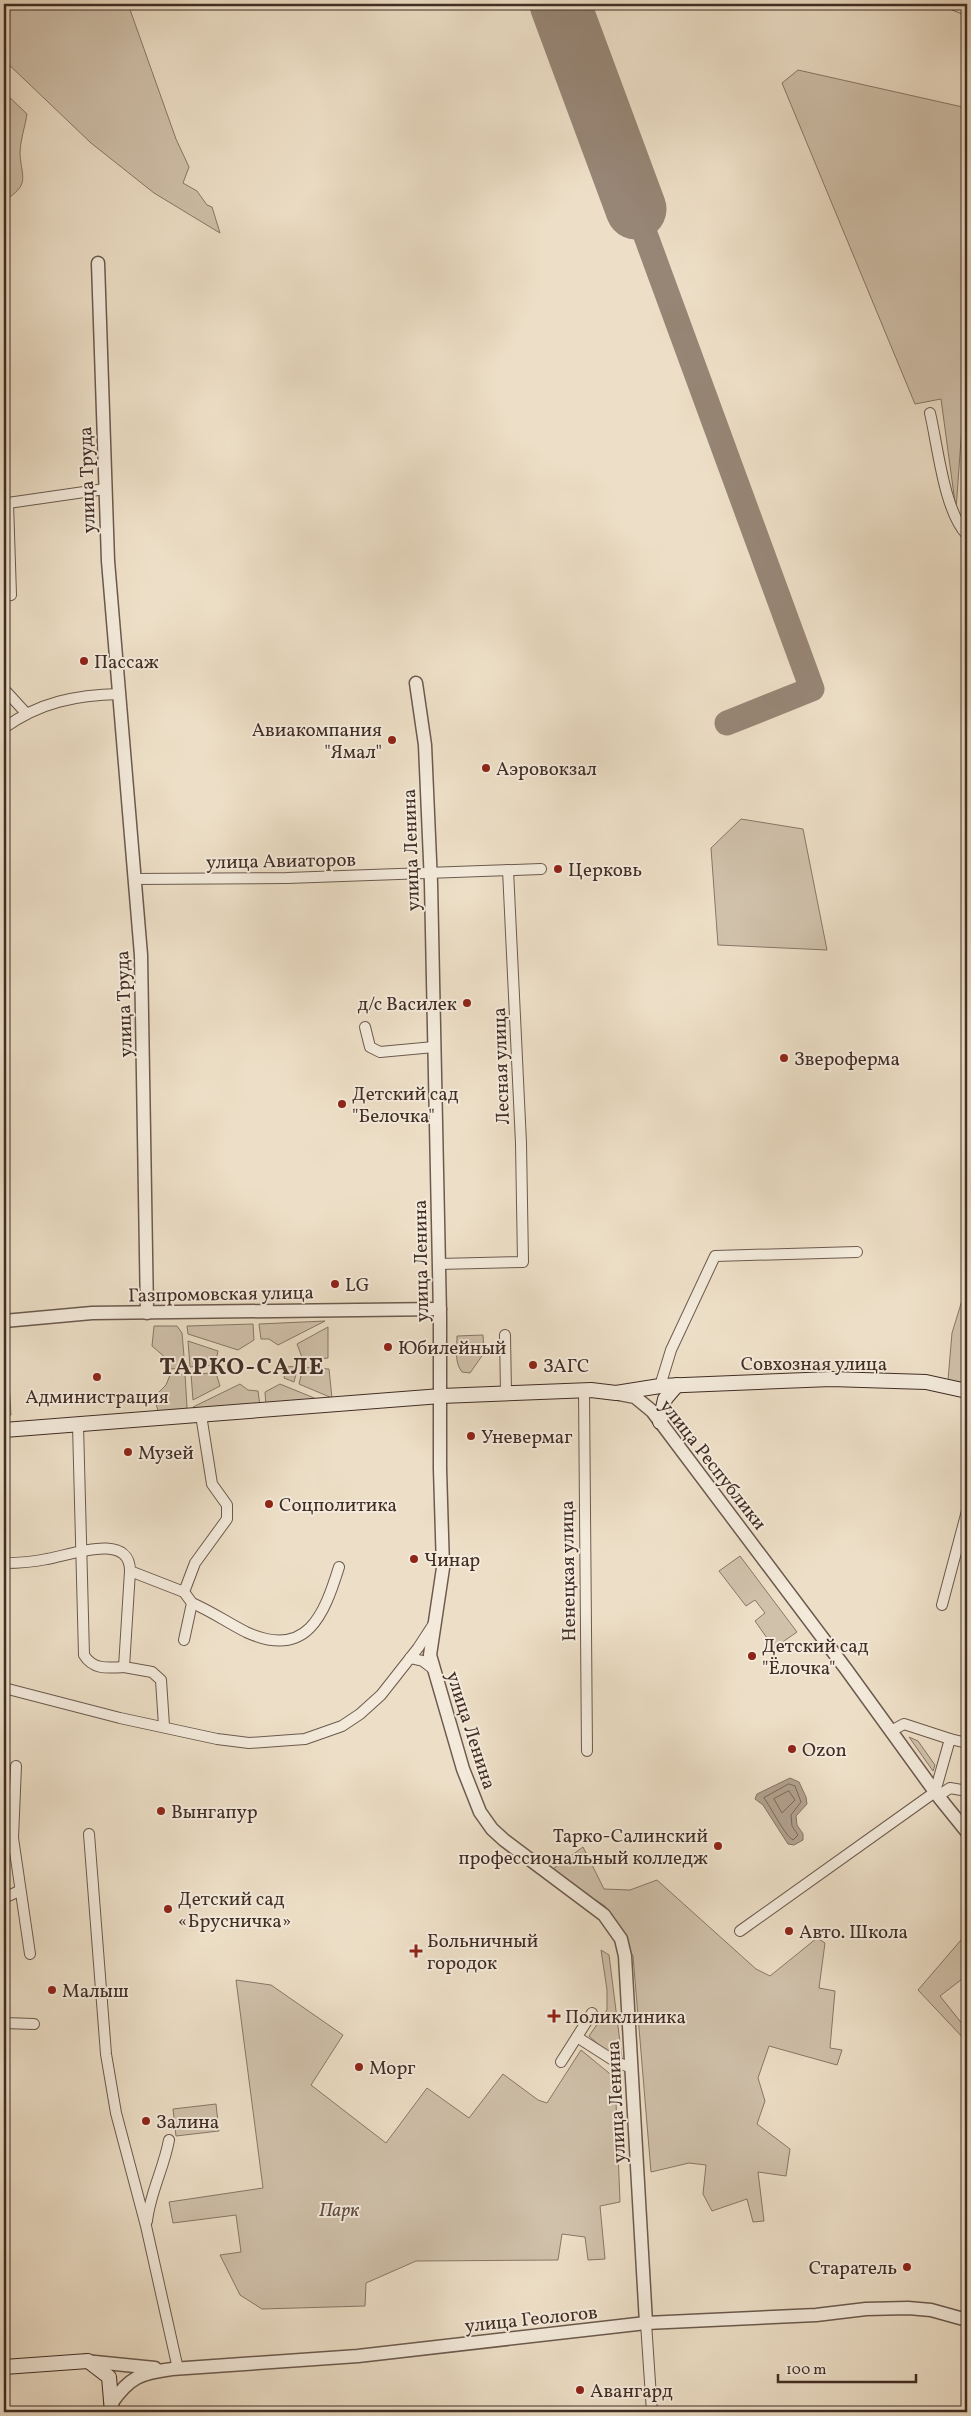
<svg xmlns="http://www.w3.org/2000/svg" width="971" height="2416" font-family="Vollkorn,serif">
	<style>
		.green { fill: #d0c1ab; stroke: #887768 }
		.water { fill: #b3a290; stroke: #857365 }
		.lines { fill: none; stroke-linecap: round; stroke-linejoin: round }
		.shore { stroke: #7a685a; stroke-width: 1 }
		.taxiway { stroke: #978676; stroke-width: 25 }
		.runway { stroke: #978676; stroke-width: 61 }
		.minor-casing { stroke: #6c5a4e; stroke-width: 12 }
		.tertiary-casing { stroke: #6c5a4e; stroke-width: 15 }
		.secondary-casing { stroke: #412d25; stroke-width: 16 }
		.minor { stroke: #f3eadb; stroke-width: 10 }
		.tertiary { stroke: #f3eadb; stroke-width: 12 }
		.secondary { stroke: #f3eadb; stroke-width: 14 }
		.poi-dot { fill: #8f2418; stroke: #f3eadb; stroke-width: 2 }
		.labels { text-anchor: middle; stroke-width: 4; stroke-linejoin: round; paint-order: stroke }
		.street-label { font-size: 19px; fill: #412d25; stroke: #f3eadb }
		.poi-label { font-size: 19px; fill: #412d25; stroke: #f3eadb; text-anchor: start }
		.park-label { font-size: 19px; font-style: italic; fill: #5e4b40; stroke: #f3eadb }
		.district-label { font-size: 24px; font-weight: bold; letter-spacing: 1px; fill: #412d25; stroke: #f3eadb }
	</style>
	<rect width="100%" height="100%" fill="#eddfc7"/>
	<filter id="stains"><feTurbulence type="fractalNoise" baseFrequency=".004" numOctaves="4"/><feColorMatrix values="0 0 0 0 .2 0 0 0 0 .09 0 0 0 0 .02 0 0 0 .5 -.17"/></filter>
	<radialGradient id="worn" r=".72"><stop offset=".6" stop-color="#630" stop-opacity="0"/><stop offset="1" stop-color="#630" stop-opacity=".3"/></radialGradient>
	<g class="green">
		<path d="M4,4H128L176,139L189,167L183,183L197,191L207,205L212,207L220,233L154,193L91,143L4,60Z"/>
		<path d="M798,70L967,108V355L956,510L941,399L915,404L782,83Z"/>
		<path d="M4,92L27,114C25,127 20,141 20,154C22,180 30,184 4,201Z"/>
		<path d="M741,819L803,829L827,950L718,945L711,848Z"/>
		<path d="M967,1284V1385L948,1380L952,1333Z"/>
		<path d="M325,1321L278,1345L269,1339H261L259,1324Z"/>
		<path d="M253,1324L254,1340L238,1350L188,1334L187,1326Z"/>
		<path d="M154,1326H177L182,1333L185,1368L170,1369L167,1359L152,1346Z"/>
		<path d="M328,1327V1358L303,1360L297,1344Z"/>
		<path d="M4,1332H6L11,1415L4,1416Z"/>
		<path d="M483,1335L484,1353L470,1373L462,1372C454,1362 457,1349 457,1336Z"/>
		<path d="M188,1341L218,1351L215,1365L190,1367Z"/>
		<path d="M298,1366L294,1382L284,1378L286,1367Z"/>
		<path d="M303,1367L329,1369L332,1398L299,1384Z"/>
		<path d="M216,1373L220,1386L193,1400L191,1374Z"/>
		<path d="M185,1374L187,1407L183,1413L159,1414L154,1397L166,1385L170,1375Z"/>
		<path d="M240,1384L248,1390L258,1391L260,1406L194,1411L193,1407Z"/>
		<path d="M280,1384L324,1402L266,1406L265,1392Z"/>
		<path d="M740,1556L797,1632L774,1648L755,1621L765,1613L755,1600L746,1606L719,1571Z"/>
		<path d="M909,1737L918,1741L935,1765L933,1771Z"/>
		<path d="M583,1847L604,1889L630,1890L657,1880L756,1969L770,1976L817,1938L825,1943L819,1988L835,1991L830,2048L842,2050L837,2065L769,2046L758,2078L765,2101L757,2124L790,2149L786,2176L758,2172L764,2221L753,2222L747,2199L712,2211L703,2194L706,2165L689,2163L651,2172L633,1956L605,1906L550,1871Z"/>
		<path d="M967,1933L966,1976L940,1996L967,2030V2042L918,1990Z"/>
		<path d="M601,1950L609,1955L623,2066L589,2036L607,2010V1990Z"/>
		<path d="M236,1980L271,1985L343,2035L311,2085L386,2143L427,2088L469,2118L503,2074L538,2100L547,2103L581,2050L615,2078L620,2202L600,2206L605,2259L588,2260L585,2237L562,2234L558,2260L416,2261L366,2283L365,2306L262,2309L240,2295L220,2255L241,2252L236,2215L173,2223L169,2202L263,2188Z"/>
		<path d="M216,2104L219,2131L176,2136L173,2109Z"/>
	</g>
	<path class="water" d="M790,1778L799,1782L806,1797L807,1804L796,1816L797,1825L803,1834V1840L794,1845L788,1844L763,1805L755,1799L757,1794Z"/>
	<g class="lines">
		<g class="shore">
			<path d="M789,1784L795,1786L801,1802L791,1815L792,1826L798,1835L793,1840C785,1836 771,1807 764,1798Z"/>
			<path d="M789,1791L795,1800L782,1813L774,1799Z"/>
		</g>
		<path class="taxiway" d="M636,209L812,689L727,723"/>
		<path class="runway" d="M560,4L636,209"/>
		<defs>
			<g id="minor">
				<path d="M952,4L967,10"/>
				<path d="M930,413C938,447 944,511 967,535"/>
				<path d="M4,596L11,595L8,503L105,489"/>
				<path d="M4,689L25,712"/>
				<path d="M4,728C40,702 76,695 120,694"/>
				<path d="M134,879L287,878L541,869"/>
				<path d="M365,1027L370,1047L380,1052L434,1047"/>
				<path d="M439,1264L523,1262L521,1143L508,870"/>
				<path d="M505,1335L506,1393"/>
				<path d="M660,1386L671,1350L715,1256L857,1252"/>
				<path d="M584,1390L587,1751"/>
				<path d="M78,1425L84,1655C93,1670 108,1668 124,1667"/>
				<path d="M4,1563C18,1563 33,1562 47,1559C68,1556 130,1531 130,1571"/>
				<path d="M192,1603C211,1611 228,1623 246,1632C307,1660 324,1615 339,1567"/>
				<path d="M942,1605L967,1511"/>
				<path d="M184,1640L192,1603L184,1592L195,1563L227,1519V1505L212,1484L201,1415"/>
				<path d="M410,1658L423,1661L432,1668"/>
				<path d="M4,1688L120,1718L217,1739L249,1743L305,1739L342,1726L360,1714L381,1695L418,1648L433,1625"/>
				<path d="M164,1726L161,1680L152,1672L124,1667L130,1571L184,1592"/>
				<path d="M950,1739L967,1743"/>
				<path d="M16,1766L13,1838L30,1954"/>
				<path d="M938,1796L950,1788L967,1791"/>
				<path d="M89,1834L106,2054L116,2113L146,2226L178,2369"/>
				<path d="M4,1898L19,1891"/>
				<path d="M740,1931L935,1792L950,1739L904,1724L891,1731"/>
				<path d="M4,2023L34,2024"/>
				<path d="M577,2037L616,2062L632,2068"/>
				<path d="M561,2062L592,2013"/>
				<path d="M147,2221C150,2193 164,2168 169,2140"/>
				<path d="M646,2323L652,2412"/>
			</g>
			<g id="tertiary">
				<path d="M98,263L108,561L141,955L147,1313"/>
				<path d="M416,683L425,745L431,883L440,1316V1469L443,1568L430,1655L463,1769L480,1812L492,1829L504,1840L604,1915L621,1939L625,1956L646,2323"/>
				<path d="M4,1321L92,1313L440,1309"/>
				<path d="M619,1394L635,1397L652,1411L846,1669L938,1796L967,1832"/>
				<path d="M85,2361L155,2368"/>
				<path d="M111,2404C129,2377 141,2373 172,2369L358,2356L646,2323L816,2315L866,2309L908,2308L931,2310L967,2320"/>
			</g>
			<g id="secondary">
				<path d="M660,1422L665,1399L677,1385"/>
				<path d="M4,1430L441,1396L591,1390L616,1393L660,1386L831,1379L926,1382L967,1391"/>
				<path d="M4,2367L88,2361L109,2377L112,2412"/>
			</g>
		</defs>
		<use href="#minor" class="minor-casing"/>
		<use href="#tertiary" class="tertiary-casing"/>
		<use href="#secondary" class="secondary-casing"/>
		<use href="#minor" class="minor"/>
		<use href="#tertiary" class="tertiary"/>
		<use href="#secondary" class="secondary"/>
	</g>
	<g class="poi-dot">
		<circle cx="84" cy="661" r="5"/>
		<circle cx="392" cy="740" r="5"/>
		<circle cx="486" cy="768" r="5"/>
		<circle cx="558" cy="869" r="5"/>
		<circle cx="467" cy="1003" r="5"/>
		<circle cx="784" cy="1058" r="5"/>
		<circle cx="342" cy="1104" r="5"/>
		<circle cx="335" cy="1284" r="5"/>
		<circle cx="388" cy="1347" r="5"/>
		<circle cx="533" cy="1365" r="5"/>
		<circle cx="97" cy="1377" r="5"/>
		<circle cx="471" cy="1436" r="5"/>
		<circle cx="128" cy="1452" r="5"/>
		<circle cx="269" cy="1504" r="5"/>
		<circle cx="414" cy="1559" r="5"/>
		<circle cx="752" cy="1656" r="5"/>
		<circle cx="792" cy="1749" r="5"/>
		<circle cx="161" cy="1811" r="5"/>
		<circle cx="718" cy="1846" r="5"/>
		<circle cx="168" cy="1909" r="5"/>
		<circle cx="789" cy="1931" r="5"/>
		<path d="M413.5 1943.5h5v5h5v5h-5v5h-5v-5h-5v-5h5z"/>
		<circle cx="52" cy="1990" r="5"/>
		<path d="M551.5 2008.5h5v5h5v5h-5v5h-5v-5h-5v-5h5z"/>
		<circle cx="359" cy="2067" r="5"/>
		<circle cx="146" cy="2121" r="5"/>
		<circle cx="907" cy="2267" r="5"/>
		<circle cx="580" cy="2390" r="5"/>
	</g>
	<g class="labels">
		<g class="street-label">
			<text transform="translate(86 480) rotate(-92)" y="7">улица Труда</text>
			<text transform="translate(410 850) rotate(-92)" y="7">улица Ленина</text>
			<text transform="translate(281 860) rotate(-1)" y="7">улица Авиаторов</text>
			<text transform="translate(123 1004) rotate(-92)" y="7">улица Труда</text>
			<text transform="translate(500 1066) rotate(-92)" y="7">Лесная улица</text>
			<text transform="translate(420 1261) rotate(-91)" y="7">улица Ленина</text>
			<text transform="translate(221 1293) rotate(-1)" y="7">Газпромовская улица</text>
			<text x="814" y="1370">Совхозная улица</text>
			<text transform="translate(714 1464) rotate(52)" y="7">улица Республики</text>
			<text transform="translate(567 1571) rotate(-91)" y="7">Ненецкая улица</text>
			<text transform="translate(472 1730) rotate(72)" y="7">улица Ленина</text>
			<text transform="translate(615 2102) rotate(-93)" y="7">улица Ленина</text>
			<text transform="translate(531 2318) rotate(-6)" y="7">улица Геологов</text>
		</g>
		<g class="poi-label">
			<text x="94" y="668">Пассаж</text>
			<text x="382" y="736" text-anchor="end">Авиакомпания<tspan x="382" dy="22">"Ямал"</tspan></text>
			<text x="496" y="775">Аэровокзал</text>
			<text x="568" y="876">Церковь</text>
			<text x="457" y="1010" text-anchor="end">д/с Василек</text>
			<text x="794" y="1065">Звероферма</text>
			<text x="352" y="1100">Детский сад<tspan x="352" dy="22">"Белочка"</tspan></text>
			<text x="345" y="1291">LG</text>
			<text x="398" y="1354">Юбилейный</text>
			<text x="543" y="1372">ЗАГС</text>
			<text x="97" y="1403" text-anchor="middle">Администрация</text>
			<text x="481" y="1443">Уневермаг</text>
			<text x="138" y="1459">Музей</text>
			<text x="279" y="1511">Соцполитика</text>
			<text x="424" y="1566">Чинар</text>
			<text x="762" y="1652">Детский сад<tspan x="762" dy="22">"Ёлочка"</tspan></text>
			<text x="802" y="1756">Ozon</text>
			<text x="171" y="1818">Вынгапур</text>
			<text x="708" y="1842" text-anchor="end">Тарко-Салинский<tspan x="708" dy="22">профессиональный колледж</tspan></text>
			<text x="178" y="1905">Детский сад<tspan x="178" dy="22">«Брусничка»</tspan></text>
			<text x="799" y="1938">Авто. Школа</text>
			<text x="427" y="1947">Больничный<tspan x="427" dy="22">городок</tspan></text>
			<text x="62" y="1997">Малыш</text>
			<text x="565" y="2023">Поликлиника</text>
			<text x="369" y="2074">Морг</text>
			<text x="156" y="2128">Залина</text>
			<text x="897" y="2274" text-anchor="end">Старатель</text>
			<text x="590" y="2397">Авангард</text>
		</g>
		<g class="park-label">
			<text x="339" y="2216">Парк</text>
		</g>
		<g class="district-label">
			<text x="242" y="1374">ТАРКО-САЛЕ</text>
		</g>
	</g>
	<rect width="971" height="2416" fill="none" stroke="#eddfc7" stroke-width="20"/>
	<rect x="5" y="5" width="961" height="2406" fill="none" stroke="#412d25" stroke-width="2.5"/>
	<rect x="10" y="10" width="951" height="2396" fill="none" stroke="#412d25"/>
	<path d="M778 2374v8h138v-8" fill="none" stroke="#412d25" stroke-width="2.5"/>
	<text x="786" y="2374" font-size="15" fill="#412d25" stroke="#f3eadb" stroke-width="4" paint-order="stroke">100 m</text>
	<rect width="100%" height="100%" filter="url(#stains)"/>
	<rect width="100%" height="100%" fill="url(#worn)"/>
</svg>
